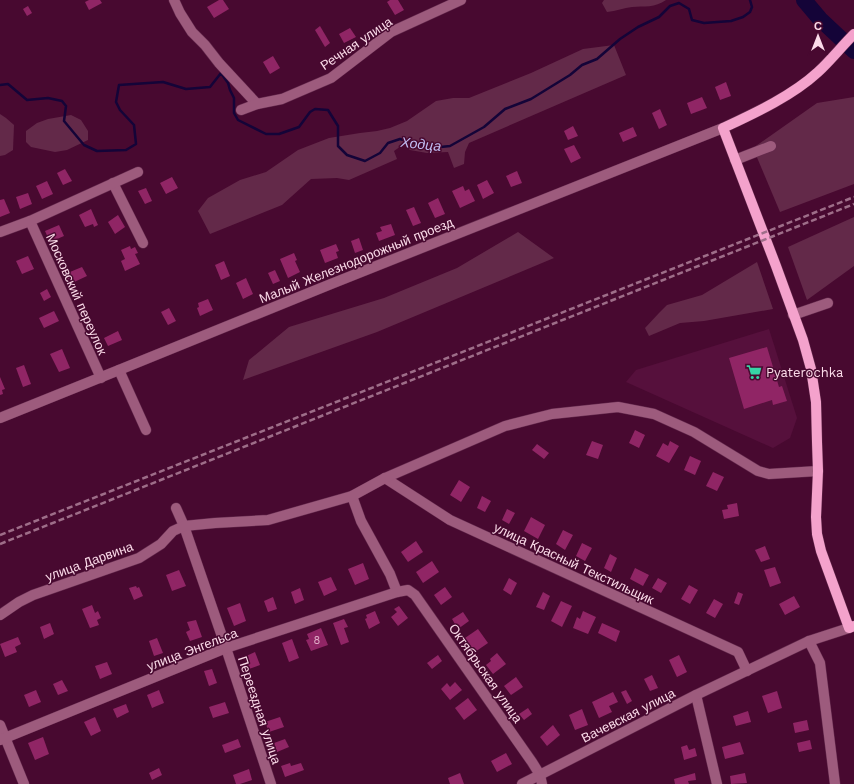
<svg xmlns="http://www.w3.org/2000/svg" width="854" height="784" font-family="'Work Sans',sans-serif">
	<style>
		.built { fill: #56103c }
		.green { fill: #632949 }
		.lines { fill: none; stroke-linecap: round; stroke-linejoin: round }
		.stream { stroke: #140438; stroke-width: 2.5 }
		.river { stroke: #140438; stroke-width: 16 }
		.building { fill: #902565 }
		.minor-casing { stroke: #652b4e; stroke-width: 11 }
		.major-casing { stroke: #652b4e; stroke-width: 11 }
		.minor { stroke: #9d5b7d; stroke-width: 10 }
		.major { stroke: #f4a2cc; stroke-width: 10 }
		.rail { stroke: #9e6e89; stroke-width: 2.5; stroke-dasharray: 6 3; stroke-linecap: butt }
		.labels { text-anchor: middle; stroke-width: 3; stroke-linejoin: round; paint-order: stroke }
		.number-label { font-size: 11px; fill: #e0aec8 }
		.street-label { font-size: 13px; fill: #fbdbe9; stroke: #480930 }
		.poi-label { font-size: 13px; fill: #fbdbe9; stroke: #480930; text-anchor: start }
		.water-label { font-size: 14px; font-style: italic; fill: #c0bcf1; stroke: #480930 }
	</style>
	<rect width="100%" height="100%" fill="#480930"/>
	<path class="built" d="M769,329L797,418L790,438L773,448L626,382L636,370Z"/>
	<g class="green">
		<path d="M604,0H666C655,8 644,6 632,7C624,8 616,11 607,12L602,3Z"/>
		<path d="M614,45L626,75L469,143L465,152L464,164L454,168L448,152L427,153L410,150L404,144L394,151L397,159L349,180L337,178L311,179L282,205L210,234L198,211L208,198L240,180L266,172L298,150L329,138L360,133L377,131L390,128L407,121L436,101L453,98H469L531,73L583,49Z"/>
		<path d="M854,97V184L780,212L753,148L817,103Z"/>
		<path d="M0,114L6,118L14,125L13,150L5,155L0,156Z"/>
		<path d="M71,115L81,120L88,131V140L67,150L55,152L31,147L26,142V131L37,123L48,119Z"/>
		<path d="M854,217V266L807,300L788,247Z"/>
		<path d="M518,232L554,258L377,332L243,380L249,360L289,327L384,298L457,268Z"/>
		<path d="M757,262L773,309L704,321L680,323L649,336L645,328L659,313L667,305L702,295Z"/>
	</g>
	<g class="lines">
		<path class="stream" d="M0,85L8,84L27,100L48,98L62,101L66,106L64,121L84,145L97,151L126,150L136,144L134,125L120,110L116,102L119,85L163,82L186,89L210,87L221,73L228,83L230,90L234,98V113L238,120L266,134H279L299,127L310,112L315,109L328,110L338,126V146L347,155L365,161L380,153L388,143L400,139L431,148L450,146L484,127L505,109L531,99L570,75L582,65L597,59L620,39L638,27L659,17L670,6L679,3L689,9L692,20L704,23L731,21L743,17L750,12L752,7L750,0"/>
		<path class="river" d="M804,0L820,19L854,51"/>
	</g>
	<g class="building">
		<path d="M89,0H100L102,3L89,10L85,2Z"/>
		<path d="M219,0H223L229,9L214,18L207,7Z"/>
		<path d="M390,0H398L404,10L395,15L387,2Z"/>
		<path d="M28,6L32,13L27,16L23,9Z"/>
		<path d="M320,26L330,43L325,47L315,30Z"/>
		<path d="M350,28L356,37L344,43L339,34Z"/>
		<path d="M273,56L280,68L270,74L263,62Z"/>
		<path d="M726,82L731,96L720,100L715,87Z"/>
		<path d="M702,97L707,108L691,114L687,103Z"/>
		<path d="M660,109L667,125L659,129L652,113Z"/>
		<path d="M573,126L578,136L568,140L564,131Z"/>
		<path d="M633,127L637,136L623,142L619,133Z"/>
		<path d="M574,145L581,158L571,163L564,149Z"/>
		<path d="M65,169L72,181L63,185L57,173Z"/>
		<path d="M517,171L522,183L511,187L506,176Z"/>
		<path d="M172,177L178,188L166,194L160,183Z"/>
		<path d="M487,180L494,193L483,199L477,185Z"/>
		<path d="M47,181L53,194L42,199L36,186Z"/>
		<path d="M463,186L465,191L469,189L475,201L460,208L452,191Z"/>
		<path d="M146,188L152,201L145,204L138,191Z"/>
		<path d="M28,193L32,204L20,209L16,197Z"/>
		<path d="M438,198L445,214L435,218L428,203Z"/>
		<path d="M4,199L10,213L0,217V200Z"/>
		<path d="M414,207L421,223L413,226L406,210Z"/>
		<path d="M91,209L98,225L94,227L93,224L85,227L79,215Z"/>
		<path d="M118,215L125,227L115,234L108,222Z"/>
		<path d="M391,224L395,235L379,241L376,233L382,231L380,227Z"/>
		<path d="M59,225L64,236L50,242L45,231Z"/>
		<path d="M359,238L363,250L355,253L351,241Z"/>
		<path d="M336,244L339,251L336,252L338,258L325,263L320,250Z"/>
		<path d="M130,246L131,249L135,247L138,253L135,254L140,264L125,271L121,261L125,259L121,250Z"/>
		<path d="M294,253L297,260L295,261L300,272L288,278L280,259Z"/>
		<path d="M28,256L34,269L22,274L16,261Z"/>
		<path d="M224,261L230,276L221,280L215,265Z"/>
		<path d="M82,267L87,276L70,284L65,274Z"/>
		<path d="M275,270L280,281L273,284L268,273Z"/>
		<path d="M246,278L253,294L243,299L236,283Z"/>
		<path d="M47,289L51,297L44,301L40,293Z"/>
		<path d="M208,299L213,310L200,316L197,308L199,307L198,303Z"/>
		<path d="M169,308L176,321L168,325L161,312Z"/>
		<path d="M54,311L59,321L44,328L39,318Z"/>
		<path d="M118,331L122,340L108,346L104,338Z"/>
		<path d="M767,347L779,387L782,386L787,401L773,405L772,400L744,409L729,358Z"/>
		<path d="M62,349L70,368L59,372L50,354Z"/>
		<path d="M24,365L31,384L23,387L16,368Z"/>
		<path d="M0,377L5,389L2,390L3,394L0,395Z"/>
		<path d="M635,430L645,435L639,448L629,443Z"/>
		<path d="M592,441L603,445L598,459L586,455Z"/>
		<path d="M670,441L679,446L669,463L656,456L663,443L668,446Z"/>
		<path d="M537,444L549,453L544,459L532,450Z"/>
		<path d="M690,456L701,461L695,475L684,470Z"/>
		<path d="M713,472L724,477L717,491L706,486Z"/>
		<path d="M459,480L470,487L461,502L450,495Z"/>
		<path d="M482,496L491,501L485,512L477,508Z"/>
		<path d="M737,503L739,516L724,519L722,510L728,509L727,505Z"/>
		<path d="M507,509L515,513L509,524L502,520Z"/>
		<path d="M531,517L545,525L538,539L524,531Z"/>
		<path d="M563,530L573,535L565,550L556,544Z"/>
		<path d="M416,541L423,552L408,562L401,552Z"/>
		<path d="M582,543L592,548L585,561L576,556Z"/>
		<path d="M765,546L770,559L761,562L755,550Z"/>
		<path d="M610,554L617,558L611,572L604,568Z"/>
		<path d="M432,561L439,572L423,583L416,572Z"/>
		<path d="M363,563L369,579L355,585L348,569Z"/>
		<path d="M775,567L781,583L770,587L764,570Z"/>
		<path d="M635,568L649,575L643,586L630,579Z"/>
		<path d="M179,570L186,586L172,591L166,575Z"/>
		<path d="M331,577L337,590L324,596L318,582Z"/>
		<path d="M509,578L517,583L511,595L503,590Z"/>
		<path d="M658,578L667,583L661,593L652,588Z"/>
		<path d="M689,585L698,590L690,604L681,599Z"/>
		<path d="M136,586L137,588L139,587L143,596L134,600L129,588Z"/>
		<path d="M445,587L452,597L441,605L434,595Z"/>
		<path d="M300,588L304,600L295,604L291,592Z"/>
		<path d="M543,592L550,596L544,610L536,607Z"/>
		<path d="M738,592L743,594L739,605L734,603Z"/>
		<path d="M794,596L800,607L785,615L779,604Z"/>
		<path d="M273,597L277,609L268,612L264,601Z"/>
		<path d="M714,599L723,604L715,618L706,613Z"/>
		<path d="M561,601L572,606L562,627L551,621Z"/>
		<path d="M240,603L246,621L234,626L227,608Z"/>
		<path d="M92,605L95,613L98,611L101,618L97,620L99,625L90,628L82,609Z"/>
		<path d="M399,606L408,618L398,626L391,617L397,612L394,609Z"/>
		<path d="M375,611L380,623L369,629L365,619L367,618L366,615Z"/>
		<path d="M583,611L596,617L588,634L573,628L577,617L580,619Z"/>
		<path d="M463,612L469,621L458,629L452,619Z"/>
		<path d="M344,619L348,627L344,628L349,642L341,645L333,623Z"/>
		<path d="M196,620L202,637L190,641L186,632L190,630L187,622Z"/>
		<path d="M50,623L54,634L44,639L40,627Z"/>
		<path d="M602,623L620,631L616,642L598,633Z"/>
		<path d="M321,628L328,645L311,651L306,640L309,639L307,634Z"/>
		<path d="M478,629L488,643L475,652L465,638Z"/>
		<path d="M18,637L21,644L15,647L17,652L5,657L0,644Z"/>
		<path d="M157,638L163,653L154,656L149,641Z"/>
		<path d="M292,639L299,658L289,662L282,643Z"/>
		<path d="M255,652L260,665L249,669L244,657Z"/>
		<path d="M497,653L506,664L493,674L486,665L491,661L490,659Z"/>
		<path d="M438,655L442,661L432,669L427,663Z"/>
		<path d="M679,655L687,672L677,677L669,660Z"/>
		<path d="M107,662L112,674L100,679L95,666Z"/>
		<path d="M212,669L217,683L209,686L204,671Z"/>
		<path d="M652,675L658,688L650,691L644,679Z"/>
		<path d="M516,677L523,687L511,695L504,686Z"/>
		<path d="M62,680L68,691L58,695L53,684Z"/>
		<path d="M455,682L462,690L450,700L441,689L447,683L450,687Z"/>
		<path d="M36,690L41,702L29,707L24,695Z"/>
		<path d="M159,690L164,703L152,708L147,695Z"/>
		<path d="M626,690L632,701L627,704L621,692Z"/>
		<path d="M777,691L782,708L768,713L762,696Z"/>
		<path d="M613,692L618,702L609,706L612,712L599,718L592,702Z"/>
		<path d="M468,698L477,710L464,720L455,708Z"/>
		<path d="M225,702L229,713L213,718L209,707Z"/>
		<path d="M126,704L129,712L117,718L113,709Z"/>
		<path d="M528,708L532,714L524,720L519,714Z"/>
		<path d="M582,709L588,725L575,730L569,715Z"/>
		<path d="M748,711L751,722L736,726L733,716Z"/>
		<path d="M95,717L101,731L91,736L84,722Z"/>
		<path d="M280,717L284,727L269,732L265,722Z"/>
		<path d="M807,720L809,730L795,733L793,723Z"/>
		<path d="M553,725L560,735L547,746L540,737Z"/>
		<path d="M43,737L49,754L35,760L28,743Z"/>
		<path d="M238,739L241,747L225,753L222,745Z"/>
		<path d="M285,739L289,747L277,752L274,743Z"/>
		<path d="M810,740L812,749L799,752L797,743Z"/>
		<path d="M740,742L744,754L725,759L722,747Z"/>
		<path d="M687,745L689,750L695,748L697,756L684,760L681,747Z"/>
		<path d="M506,753L512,764L497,772L491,761Z"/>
		<path d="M290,763L291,766L301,763L304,770L285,777L281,766Z"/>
		<path d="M159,768L162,775L152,780L149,773Z"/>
		<path d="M249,769L252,780L240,784H236L233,775Z"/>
		<path d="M460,773L464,784H450L448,778Z"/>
		<path d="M695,773L696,780L688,781L689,784H675L674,779Z"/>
		<path d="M745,773L747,783L731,784L730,776Z"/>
	</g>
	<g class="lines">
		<defs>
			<g id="minor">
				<path d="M174,0L180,13L192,32L205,45L219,63L257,104"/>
				<path d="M241,110L257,104L282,99L331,78L391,32L461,0"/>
				<path d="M735,160L771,146"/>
				<path d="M113,183L143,243"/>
				<path d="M30,221L101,378"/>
				<path d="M0,232L30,221L138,172"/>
				<path d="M793,315L828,303"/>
				<path d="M119,370L146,430"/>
				<path d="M0,418L119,370L331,284L723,128"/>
				<path d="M385,478L450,520L738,652L747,671"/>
				<path d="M352,496L361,521L390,574L397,592"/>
				<path d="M176,508L184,526L226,648L271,784"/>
				<path d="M0,615L19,602L33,595L139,558L161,544L173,531L184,526L215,523L268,520L352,496L385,478L505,426L552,414L618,407L654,414L694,432L758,471L769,474L818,471"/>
				<path d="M809,641L820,663L835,784"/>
				<path d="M696,695L717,784"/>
				<path d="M0,725L24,784"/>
				<path d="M0,740L226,648L397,592L408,590L415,595L532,762L540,775L542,784"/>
				<path d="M522,784L696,695L809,641L849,628"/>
			</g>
			<path id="major" d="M854,34C842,46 831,60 818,72C792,96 755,113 723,128L776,266L803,340L811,369L816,402L817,442L818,471L816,517L817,534L821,551L849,628L854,626"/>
		</defs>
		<use href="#minor" class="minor-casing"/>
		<use href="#major" class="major-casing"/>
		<use href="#minor" class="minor"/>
		<use href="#major" class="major"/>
		<g class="rail">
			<path d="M0,535L854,197"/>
			<path d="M0,544L854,204"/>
		</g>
	</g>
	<defs>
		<symbol id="supermarket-bare" viewBox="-9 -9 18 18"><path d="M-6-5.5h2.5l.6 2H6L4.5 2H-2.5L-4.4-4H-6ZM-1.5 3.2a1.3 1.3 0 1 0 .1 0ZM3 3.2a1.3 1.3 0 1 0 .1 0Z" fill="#37d4a6" stroke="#480930" stroke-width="2.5" paint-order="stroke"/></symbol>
	</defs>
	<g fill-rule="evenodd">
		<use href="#supermarket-bare" x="743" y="361" width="22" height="22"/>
	</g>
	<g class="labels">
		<g class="number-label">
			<text x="317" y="644">8</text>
		</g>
		<g class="street-label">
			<text transform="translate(356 43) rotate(-34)" y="5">Речная улица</text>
			<text transform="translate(356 260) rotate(-22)" y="5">Малый Железнодорожный проезд</text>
			<text transform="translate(77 294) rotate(66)" y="5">Московский переулок</text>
			<text transform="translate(89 561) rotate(-20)" y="5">улица Дарвина</text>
			<text transform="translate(574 563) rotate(25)" y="5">улица Красный Текстильщик</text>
			<text transform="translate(192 649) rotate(-21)" y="5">улица Энгельса</text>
			<text transform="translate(486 673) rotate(55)" y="5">Октябрьская улица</text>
			<text transform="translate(260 710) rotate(72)" y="5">Переездная улица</text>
			<text transform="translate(628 715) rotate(-27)" y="5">Вачевская улица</text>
		</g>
		<g class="poi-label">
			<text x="766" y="377">Pyaterochka</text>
		</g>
		<g class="water-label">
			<text transform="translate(421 144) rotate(6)" y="5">Ходца</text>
		</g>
	</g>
	<g transform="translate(818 36)" stroke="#480930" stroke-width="3" paint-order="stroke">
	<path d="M0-3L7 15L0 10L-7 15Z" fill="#fbdbe9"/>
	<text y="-6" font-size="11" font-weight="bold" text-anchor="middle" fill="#fbdbe9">С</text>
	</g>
</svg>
